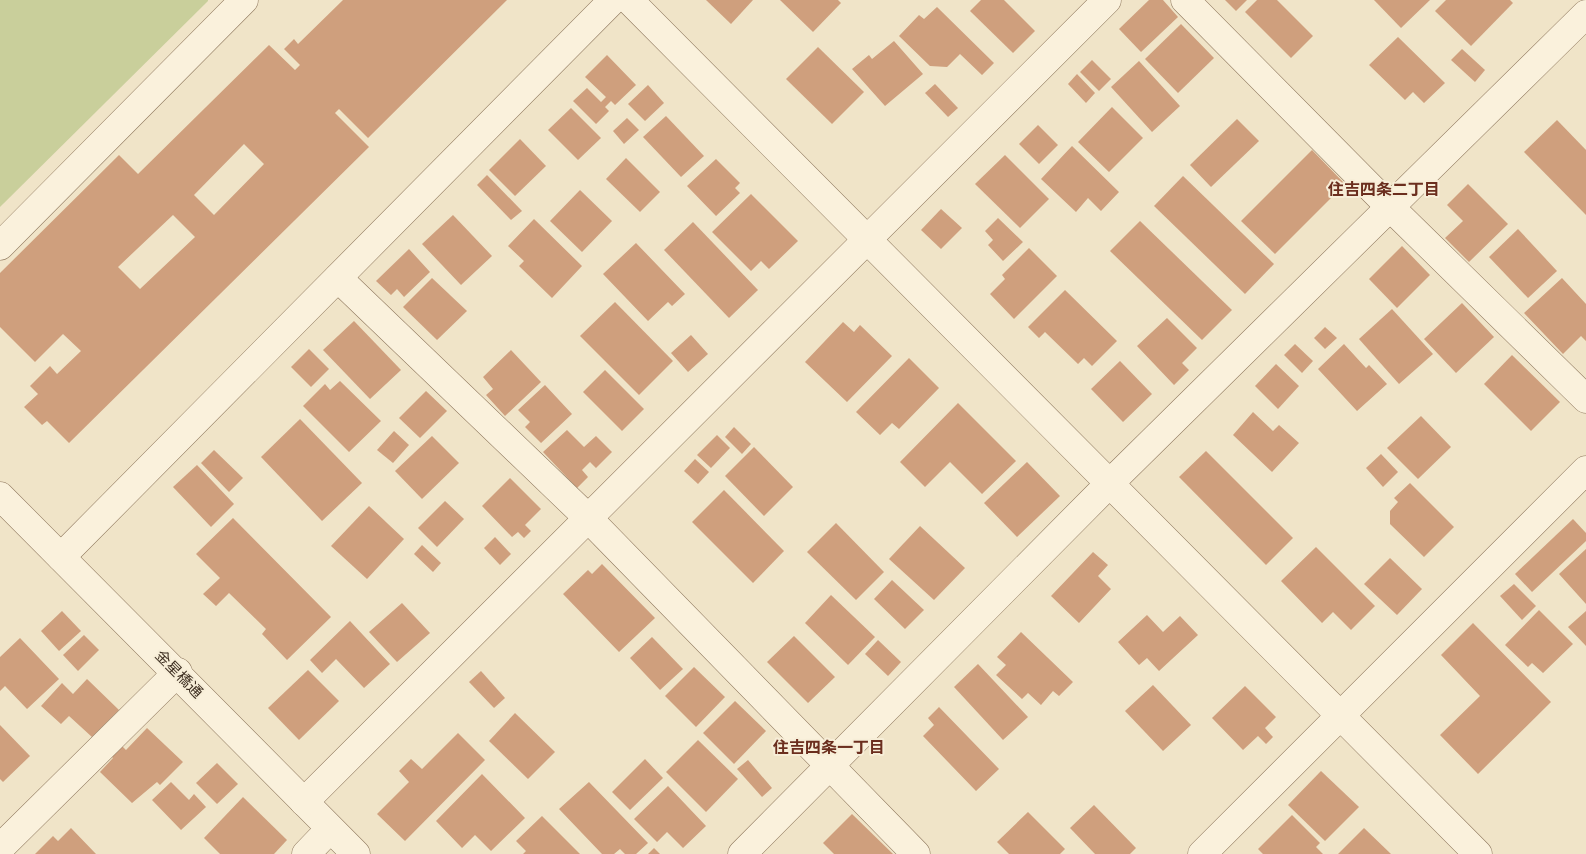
<svg xmlns="http://www.w3.org/2000/svg" width="1586" height="854" font-family="'Crimson Pro','Noto Sans JP',serif">
	<style>
		.green { fill: #c9cf9b }
		.building { fill: #cf9f7d; fill-rule: evenodd }
		.lines { fill: none; stroke-linecap: round; stroke-linejoin: round }
		.minor-casing { stroke: #8d765c; stroke-width: 29 }
		.minor { stroke: #faf1dc; stroke-width: 28 }
		.labels { text-anchor: middle; stroke-width: 4; stroke-linejoin: round; paint-order: stroke }
		.street-label { font-size: 15px; fill: #3d2e20; stroke: #f7eed8 }
		.neighbourhood-label { font-size: 16px; font-weight: bold; fill: #6b2e1e; stroke: #f7eed8 }
	</style>
	<rect width="100%" height="100%" fill="#f0e4c8"/>
	<path class="green" d="M0,0H208V1L0,207Z"/>
	<g class="building">
		<path d="M343,0H507L368,138L339,109L335,113L369,147L69,443L47,421L42,425L24,407L38,394L30,386L50,366L57,374L81,351L63,334L35,362L0,327V273L119,155L138,174L269,45L295,70L300,65L284,49L294,39L298,44ZM244,144L264,164L214,215L194,195ZM173,215L195,237L140,289L118,267Z"/>
		<path d="M706,0H753L731,24Z"/>
		<path d="M780,0H838L841,3L813,32Z"/>
		<path d="M981,0H1004L1035,31L1013,53L970,11Z"/>
		<path d="M1149,0H1163L1178,17L1141,52L1119,29Z"/>
		<path d="M1225,0H1247L1236,11Z"/>
		<path d="M1257,0H1277L1313,36L1291,58L1245,12Z"/>
		<path d="M1374,0H1430L1401,28Z"/>
		<path d="M1446,0H1510L1513,3L1471,46L1435,11Z"/>
		<path d="M937,7L994,63L982,75L960,54L947,67L930,66L899,36L919,15L924,19Z"/>
		<path d="M1181,24L1214,58L1178,93L1145,59Z"/>
		<path d="M1398,37L1445,83L1424,103L1413,92L1405,100L1369,65Z"/>
		<path d="M894,41L923,74L885,106L852,69L869,55L872,59Z"/>
		<path d="M818,47L864,92L832,124L786,79Z"/>
		<path d="M1462,49L1485,70L1475,82L1451,60Z"/>
		<path d="M607,55L636,85L615,105L611,101L605,107L609,111L596,124L573,101L587,88L601,102L606,97L585,77Z"/>
		<path d="M1092,60L1111,79L1099,91L1080,72Z"/>
		<path d="M1139,61L1180,106L1152,132L1111,87Z"/>
		<path d="M1077,74L1095,93L1086,103L1068,84Z"/>
		<path d="M935,84L958,108L948,117L925,93Z"/>
		<path d="M648,85L664,103L645,121L628,104Z"/>
		<path d="M1112,107L1143,138L1109,172L1078,142Z"/>
		<path d="M571,108L601,138L578,160L548,130Z"/>
		<path d="M666,116L704,156L681,177L643,137Z"/>
		<path d="M627,118L639,130L624,144L613,131Z"/>
		<path d="M1237,119L1259,141L1211,187L1190,165Z"/>
		<path d="M1557,120L1586,150V215L1524,152Z"/>
		<path d="M1038,125L1058,145L1039,164L1019,144Z"/>
		<path d="M520,139L546,166L515,196L489,170Z"/>
		<path d="M1072,146L1119,192L1101,211L1088,198L1076,212L1041,179Z"/>
		<path d="M1312,150L1345,184L1275,254L1241,221Z"/>
		<path d="M1005,155L1049,199L1020,228L975,184Z"/>
		<path d="M626,158L660,192L640,212L606,179Z"/>
		<path d="M716,159L740,183L735,188L740,193L716,216L687,186Z"/>
		<path d="M487,175L522,211L511,220L477,185Z"/>
		<path d="M1183,176L1274,264L1245,294L1154,206Z"/>
		<path d="M1468,184L1508,224L1469,262L1445,238L1463,221L1447,205Z"/>
		<path d="M580,190L612,221L582,252L550,221Z"/>
		<path d="M751,194L798,241L769,269L761,261L751,271L712,232Z"/>
		<path d="M941,209L962,228L941,249L921,230Z"/>
		<path d="M453,215L492,256L461,285L422,244Z"/>
		<path d="M998,218L1023,242L1003,261L988,245L993,240L985,231Z"/>
		<path d="M534,219L582,266L552,298L519,266L524,261L508,246Z"/>
		<path d="M1140,221L1232,310L1202,340L1110,251Z"/>
		<path d="M693,222L758,290L729,318L664,250Z"/>
		<path d="M1518,229L1557,271L1528,298L1489,257Z"/>
		<path d="M636,243L685,294L672,306L668,302L648,321L603,274Z"/>
		<path d="M1402,246L1430,275L1397,308L1369,279Z"/>
		<path d="M1029,248L1057,276L1014,319L990,294L1005,279L1002,275Z"/>
		<path d="M409,249L430,272L404,297L397,289L391,295L376,281Z"/>
		<path d="M432,278L467,311L437,340L403,307Z"/>
		<path d="M1562,278L1586,304V341L1581,336L1563,354L1524,313Z"/>
		<path d="M1065,290L1117,341L1092,366L1084,358L1078,364L1045,332L1039,338L1028,327Z"/>
		<path d="M615,302L673,361L639,395L580,336Z"/>
		<path d="M1462,303L1494,337L1456,373L1424,339Z"/>
		<path d="M1392,309L1433,354L1399,384L1359,339Z"/>
		<path d="M1167,318L1197,348L1182,363L1189,370L1174,385L1137,346Z"/>
		<path d="M354,321L401,370L370,399L323,350Z"/>
		<path d="M843,322L854,332L860,325L892,356L847,402L805,362Z"/>
		<path d="M1325,327L1337,338L1325,349L1314,338Z"/>
		<path d="M691,335L708,354L688,372L671,353Z"/>
		<path d="M1295,344L1313,361L1302,373L1284,355Z"/>
		<path d="M1344,344L1366,368L1369,365L1387,384L1357,411L1318,369Z"/>
		<path d="M309,349L329,369L311,387L291,367Z"/>
		<path d="M511,350L541,382L505,416L486,395L493,389L483,377Z"/>
		<path d="M1512,355L1560,402L1531,431L1484,384Z"/>
		<path d="M909,358L939,388L899,429L892,423L880,435L856,412Z"/>
		<path d="M1120,361L1152,394L1123,422L1091,389Z"/>
		<path d="M1276,364L1299,386L1278,409L1255,386Z"/>
		<path d="M605,370L644,409L622,431L583,392Z"/>
		<path d="M340,381L381,421L349,452L303,406L325,384L330,390Z"/>
		<path d="M545,385L572,414L541,443L525,427L530,422L518,410Z"/>
		<path d="M426,391L447,411L420,438L399,418Z"/>
		<path d="M958,403L1016,461L982,494L950,462L925,487L900,462Z"/>
		<path d="M1253,412L1273,431L1279,425L1299,443L1272,472L1233,435Z"/>
		<path d="M1421,416L1451,447L1418,479L1387,448Z"/>
		<path d="M300,419L362,483L322,521L261,457Z"/>
		<path d="M734,427L751,444L742,454L725,437Z"/>
		<path d="M567,430L584,447L596,436L612,452L596,468L590,462L582,470L588,477L577,488L543,452Z"/>
		<path d="M394,431L409,445L393,463L377,450Z"/>
		<path d="M717,435L730,448L711,468L697,455Z"/>
		<path d="M432,436L459,463L422,499L395,471Z"/>
		<path d="M754,447L793,487L764,516L725,476Z"/>
		<path d="M214,450L243,478L229,492L201,463Z"/>
		<path d="M1206,451L1293,538L1266,565L1179,477Z"/>
		<path d="M1381,454L1398,472L1383,487L1366,468Z"/>
		<path d="M695,459L709,472L698,484L684,471Z"/>
		<path d="M1027,462L1060,496L1017,537L984,503Z"/>
		<path d="M197,465L234,504L211,527L173,487Z"/>
		<path d="M510,478L541,509L525,525L531,531L524,538L518,532L512,537L482,506Z"/>
		<path d="M1410,483L1454,527L1424,557L1390,524V511L1398,502L1394,498Z"/>
		<path d="M724,490L784,551L753,583L692,522Z"/>
		<path d="M445,501L464,519L437,547L418,528Z"/>
		<path d="M369,506L404,539L367,579L331,546Z"/>
		<path d="M233,518L331,617L287,660L262,634L266,629L229,593L216,606L203,594L220,578L196,554Z"/>
		<path d="M1573,519L1586,533V541L1532,592L1515,574Z"/>
		<path d="M836,523L884,572L856,600L807,552Z"/>
		<path d="M920,526L965,568L934,600L889,559Z"/>
		<path d="M495,537L511,554L500,565L484,548Z"/>
		<path d="M422,545L441,563L433,572L414,554Z"/>
		<path d="M1316,547L1375,606L1351,630L1333,612L1322,623L1281,581Z"/>
		<path d="M1586,549V604L1559,574Z"/>
		<path d="M1093,552L1108,565L1098,576L1111,589L1079,623L1051,596Z"/>
		<path d="M1390,558L1422,589L1397,615L1364,584Z"/>
		<path d="M602,564L655,618L619,652L563,594L588,570L592,574Z"/>
		<path d="M892,580L924,610L905,629L874,599Z"/>
		<path d="M1514,584L1536,606L1522,620L1500,596Z"/>
		<path d="M831,595L875,637L848,665L805,623Z"/>
		<path d="M402,603L430,633L397,662L369,632Z"/>
		<path d="M1539,610L1573,644L1543,673L1532,663L1528,667L1505,645Z"/>
		<path d="M62,611L81,631L59,651L41,631Z"/>
		<path d="M1586,611V646L1568,627Z"/>
		<path d="M1147,615L1163,632L1180,616L1198,635L1159,671L1147,658L1139,665L1118,642Z"/>
		<path d="M350,621L390,664L364,688L336,659L322,673L310,660Z"/>
		<path d="M1473,623L1551,702L1478,774L1440,735L1480,696L1441,655Z"/>
		<path d="M1021,632L1073,682L1059,696L1053,691L1041,705L1028,693L1022,699L996,675L1006,665L997,657Z"/>
		<path d="M84,635L99,650L78,671L63,655Z"/>
		<path d="M794,636L835,677L808,703L767,662Z"/>
		<path d="M652,637L683,669L660,690L630,658Z"/>
		<path d="M20,638L59,679L27,709L5,686L0,691V657Z"/>
		<path d="M878,640L901,662L888,676L865,654Z"/>
		<path d="M978,664L1028,717L1003,740L954,687Z"/>
		<path d="M694,667L725,697L696,727L665,696Z"/>
		<path d="M308,670L339,701L299,740L268,708Z"/>
		<path d="M481,671L505,698L494,708L469,682Z"/>
		<path d="M87,679L119,710L92,737L69,716L61,724L41,706L62,683L73,694Z"/>
		<path d="M1153,685L1191,725L1163,751L1125,711Z"/>
		<path d="M1245,686L1276,717L1265,728L1273,737L1266,744L1258,736L1243,750L1212,718Z"/>
		<path d="M735,701L766,731L734,764L703,733Z"/>
		<path d="M939,707L999,769L976,791L923,736L934,725L928,718Z"/>
		<path d="M515,713L555,752L528,779L489,741Z"/>
		<path d="M0,725L30,756L3,782L0,779Z"/>
		<path d="M147,728L183,762L160,785L157,782L132,803L100,772L113,758L109,754L119,743L126,750Z"/>
		<path d="M458,733L485,760L405,841L377,814L409,782L399,771L411,759L422,769Z"/>
		<path d="M698,740L738,779L706,812L666,772Z"/>
		<path d="M645,759L663,778L630,810L612,792Z"/>
		<path d="M748,760L772,788L762,797L737,769Z"/>
		<path d="M217,763L238,784L217,804L196,783Z"/>
		<path d="M1321,771L1359,807L1325,841L1288,805Z"/>
		<path d="M482,774L525,818L491,851L475,835L462,848L436,821Z"/>
		<path d="M171,782L189,800L194,794L206,807L181,830L152,800Z"/>
		<path d="M589,782L648,843L636,854H625L620,849L614,854H602L559,809Z"/>
		<path d="M668,786L706,826L683,848L667,832L657,842L634,819Z"/>
		<path d="M243,797L287,840L274,854H220L204,838Z"/>
		<path d="M1094,805L1136,848L1130,854H1095L1070,828Z"/>
		<path d="M1028,812L1065,849L1060,854H1009L997,842Z"/>
		<path d="M852,814L893,854H834L823,843Z"/>
		<path d="M1292,815L1320,843L1316,847L1323,854H1263L1258,849Z"/>
		<path d="M542,816L580,854H523L526,851L516,841Z"/>
		<path d="M71,828L96,854H35L53,836L58,841Z"/>
		<path d="M1364,828L1391,854H1338Z"/>
		<path d="M654,848L660,854H648Z"/>
	</g>
	<g class="lines">
		<defs>
			<g id="minor">
				<path d="M629,0L1478,854"/>
				<path d="M1185,0L1389,206L1586,399"/>
				<path d="M0,246L244,0"/>
				<path d="M338,278L588,518L916,854"/>
				<path d="M0,496L356,854"/>
				<path d="M61,557L613,0"/>
				<path d="M304,802L1107,0"/>
				<path d="M0,848L178,672"/>
				<path d="M306,854L330,829"/>
				<path d="M742,854L1110,483L1586,14"/>
				<path d="M1202,854L1586,470"/>
			</g>
		</defs>
		<use href="#minor" class="minor-casing"/>
		<use href="#minor" class="minor"/>
	</g>
	<g class="labels">
		<g class="street-label">
			<text transform="translate(179 674) rotate(45)" y="5">金星橋通</text>
		</g>
		<g class="neighbourhood-label">
			<text x="1384" y="195">住吉四条二丁目</text>
			<text x="829" y="753">住吉四条一丁目</text>
		</g>
	</g>
</svg>
